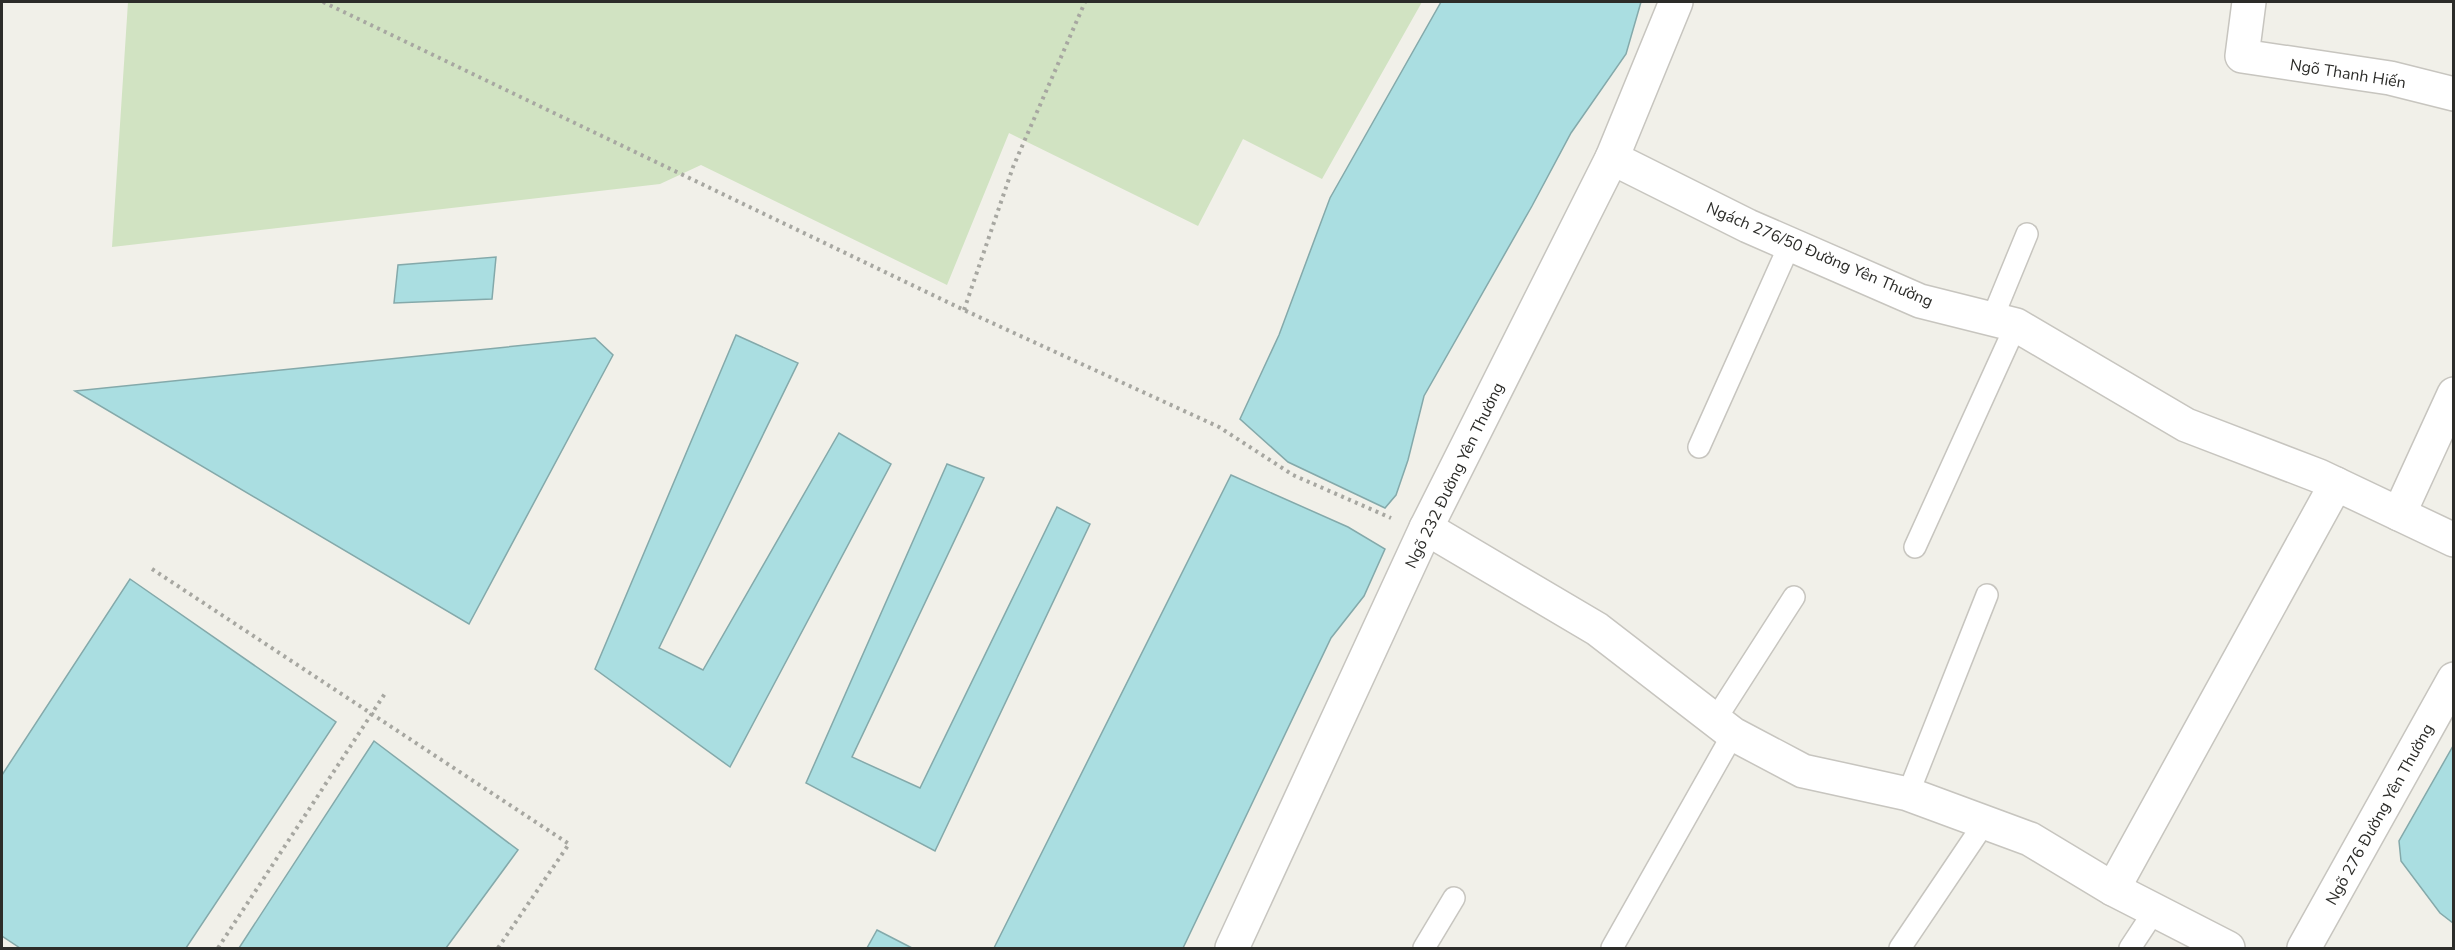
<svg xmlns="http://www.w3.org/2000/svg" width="2455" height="950" font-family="'Nunito Sans',sans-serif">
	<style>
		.green { fill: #d1e3c2 }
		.water { fill: #aadee1; stroke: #84a9aa; stroke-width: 1.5 }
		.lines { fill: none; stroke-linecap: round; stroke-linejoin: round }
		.service-casing { stroke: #c7c5bf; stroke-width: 24 }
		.minor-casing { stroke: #c7c5bf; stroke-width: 36 }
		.path { stroke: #a7a7a1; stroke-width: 4; stroke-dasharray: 3 4.5; stroke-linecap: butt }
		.service { stroke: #fff; stroke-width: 21 }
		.minor { stroke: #fff; stroke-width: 33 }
		.labels { text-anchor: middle; stroke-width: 6; stroke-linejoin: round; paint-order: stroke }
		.street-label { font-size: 16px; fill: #2c2c29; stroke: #fff }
	</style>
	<rect width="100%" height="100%" fill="#f1f0e9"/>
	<path class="green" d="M128,2H1422L1322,179L1243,139L1198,226L1009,133L947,285L701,165L660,184L112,247Z"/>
	<g class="water">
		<path d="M1441,2H1641L1626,54L1571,133L1532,206L1424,396L1408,460L1396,495L1385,508L1288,462L1240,419L1279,335L1330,198Z"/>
		<path d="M496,257L492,299L394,303L398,265Z"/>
		<path d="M736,335L798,363L659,648L703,670L839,433L891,464L730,767L595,669Z"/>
		<path d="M595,338L613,355L469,624L75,391Z"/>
		<path d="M947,464L984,478L852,757L920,788L1057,507L1090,524L935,851L806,783Z"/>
		<path d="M1231,475L1348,527L1385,549L1364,596L1331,638L1183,948H994Z"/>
		<path d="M130,579L336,722L186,948H20L2,936V775Z"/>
		<path d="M374,741L518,850L446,948H239Z"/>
		<path d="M2453,746V923L2440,913L2401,861L2399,841Z"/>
		<path d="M877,930L912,948H867Z"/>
	</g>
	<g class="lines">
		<defs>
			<g id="service">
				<path d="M1992,319L2027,234"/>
				<path d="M1699,447L1790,244"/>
				<path d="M1915,547L2016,325"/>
				<path d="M1715,720L1794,597"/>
				<path d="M1908,794L1987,595"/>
				<path d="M1424,948L1454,898"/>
				<path d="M1612,948L1733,734"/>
				<path d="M1900,948L1985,822"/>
				<path d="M2130,948L2155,910"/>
			</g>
			<g id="minor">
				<path d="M2249,2L2242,56L2390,78L2454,94"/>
				<path d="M1612,158L1748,226L1920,301L2016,325L2186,425L2319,476L2454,540"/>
				<path d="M2399,514L2454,394"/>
				<path d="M1426,528L1597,629L1733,734L1803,771L1908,794L2030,839L2113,889L2228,948"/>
				<path d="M2113,889L2336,484"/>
				<path d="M1232,948L1426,528L1612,158L1676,2"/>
				<path d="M2304,948L2454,679"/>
			</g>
		</defs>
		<use href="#service" class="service-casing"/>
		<use href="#minor" class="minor-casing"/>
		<g class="path">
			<path d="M323,2L964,310L1219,427L1293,475L1391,518"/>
			<path d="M964,310L1013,167L1085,2"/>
			<path d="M152,569L569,844L498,948"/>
			<path d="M218,948L386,692"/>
		</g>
		<use href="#service" class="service"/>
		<use href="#minor" class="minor"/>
	</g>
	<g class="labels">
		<g class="street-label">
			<text transform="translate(2348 73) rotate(9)" y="6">Ngõ Thanh Hiến</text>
			<text transform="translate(1820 254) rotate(23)" y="6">Ngách 276/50 Đường Yên Thường</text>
			<text transform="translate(1454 475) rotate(-64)" y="6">Ngõ 232 Đường Yên Thường</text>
			<text transform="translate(2379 814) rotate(-61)" y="6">Ngõ 276 Đường Yên Thường</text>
		</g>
	</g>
	<rect width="2455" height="950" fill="none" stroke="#2c2c29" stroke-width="6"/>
</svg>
